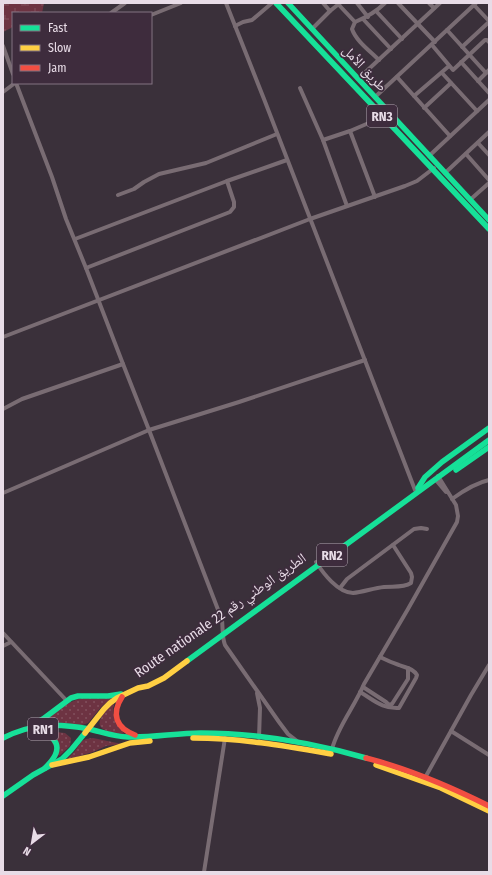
<svg xmlns="http://www.w3.org/2000/svg" width="492" height="875" font-family="'Fira Sans Condensed','Noto Naskh Arabic',sans-serif">
	<style>
		.grass { fill: url(#grass-dots) }
		.wetland { fill: url(#wetland-marsh) }
		.lines { fill: none; stroke-linecap: round; stroke-linejoin: round }
		.street { stroke: #796c73; stroke-width: 4 }
		.fast { stroke: #16e098; stroke-width: 5.5 }
		.slow { stroke: #ffcf43; stroke-width: 5.5 }
		.jam { stroke: #f24e42; stroke-width: 5.5 }
		.labels { text-anchor: middle; stroke-width: 3.5; stroke-linejoin: round; paint-order: stroke }
		.shield { fill: #3e2c3d; stroke: #b5a7b4; stroke-width: 1 }
		.shield-label { font-size: 13px; font-weight: bold; fill: #e8dce7 }
		.street-label { font-size: 14px; fill: #e8dce7; stroke: #3e2c3d }
	</style>
	<defs>
		<pattern id="grass-dots" width="8" height="8" patternUnits="userSpaceOnUse"><rect width="8" height="8" fill="#6d3342"/><path d="M2 2h.1M6 6h.1" fill="none" stroke="#82505d" stroke-width="1.8" stroke-linecap="round"/></pattern>
		<pattern id="wetland-marsh" width="20" height="14" patternUnits="userSpaceOnUse"><rect width="20" height="14" fill="#6d3342"/><path d="M1 5h8M5 5V1M11 12h8M15 12V8" fill="none" stroke="#82505d"/></pattern>
	</defs>
	<rect width="100%" height="100%" fill="#3a303a"/>
	<g class="grass">
		<path d="M82,698H112L102,706L88,723L82,725L44,721C56,712 67,702 82,698Z"/>
		<path d="M114,703L113,709V714L124,734C118,733 110,733 105,730C91,724 108,708 114,703Z"/>
		<path d="M46,731L65,733L71,738L70,746L59,756Z"/>
		<path d="M93,738L122,744L106,746L93,752L66,760L75,751L82,741L86,739Z"/>
	</g>
	<path class="wetland" d="M3,3H44L42,13H13V27L3,32Z"/>
	<g class="lines">
		<g class="street">
			<path d="M226,3L264,99L415,490"/>
			<path d="M323,3L330,11L340,3"/>
			<path d="M357,3L368,17"/>
			<path d="M398,3L435,42"/>
			<path d="M429,3L434,8"/>
			<path d="M338,4L355,22"/>
			<path d="M474,5L489,21"/>
			<path d="M376,11L402,39"/>
			<path d="M111,13L125,3"/>
			<path d="M151,15L181,3"/>
			<path d="M363,19L391,49"/>
			<path d="M235,26L243,22L252,20L272,3"/>
			<path d="M312,29L330,11"/>
			<path d="M447,30L486,73"/>
			<path d="M432,45L453,70L485,40H487L489,42"/>
			<path d="M3,46L13,74"/>
			<path d="M462,47L489,22"/>
			<path d="M379,60C370,51 356,41 352,29L355,22C367,17 376,12 385,3"/>
			<path d="M461,62L489,93"/>
			<path d="M442,73L477,111"/>
			<path d="M397,77L450,136"/>
			<path d="M358,79L440,3"/>
			<path d="M478,81L489,70"/>
			<path d="M16,83L52,177L66,219L86,268L123,364L149,430L222,620C223,629 222,637 225,645L279,722L288,734L297,741"/>
			<path d="M300,88L323,140L347,206"/>
			<path d="M3,92L15,83"/>
			<path d="M414,96L449,66"/>
			<path d="M375,97L476,3"/>
			<path d="M424,108L451,83"/>
			<path d="M350,131L375,197"/>
			<path d="M323,140L350,131L383,117"/>
			<path d="M478,143L489,155"/>
			<path d="M466,154L489,180"/>
			<path d="M429,156L489,100"/>
			<path d="M445,173L489,132"/>
			<path d="M118,195L134,189L144,182L159,174L206,163L277,134"/>
			<path d="M471,199L489,183"/>
			<path d="M75,239L227,181L287,160"/>
			<path d="M86,268L230,212L234,207V202L227,181"/>
			<path d="M3,337L310,219L405,186L417,181L434,168"/>
			<path d="M3,409L22,399L123,364"/>
			<path d="M435,479L446,492"/>
			<path d="M3,493L149,430L239,402L365,360"/>
			<path d="M452,499C463,491 475,483 489,480"/>
			<path d="M316,562C323,573 338,593 353,593C363,592 374,588 384,587C393,586 403,588 411,583L412,577L411,573L393,545"/>
			<path d="M340,588L347,579L414,529L421,528L427,529"/>
			<path d="M3,633L67,701"/>
			<path d="M3,646L11,642"/>
			<path d="M363,687L386,702L390,706"/>
			<path d="M360,692C374,700 382,709 399,708L416,678L417,675C413,668 406,668 399,665C393,663 386,660 380,657"/>
			<path d="M257,693L260,708L259,738"/>
			<path d="M389,705L392,704L408,679V668"/>
			<path d="M451,731L489,755"/>
			<path d="M332,749C338,726 355,706 364,684L408,609L457,522L458,516L456,505L438,476"/>
			<path d="M426,776L471,695L489,665"/>
			<path d="M204,872L225,738"/>
		</g>
		<g class="fast">
			<path d="M276,3L489,229"/>
			<path d="M288,3L489,220"/>
			<path d="M456,470L489,447"/>
			<path d="M418,488L425,477L442,462L489,428"/>
			<path d="M187,661L489,440"/>
			<path d="M42,722L41,730C45,733 51,736 54,740C62,750 52,761 45,768"/>
			<path d="M34,724L43,719L71,698L78,696H108L121,694"/>
			<path d="M3,738C33,723 56,723 89,729C102,732 114,737 128,737C152,738 176,733 201,733C256,733 313,743 366,758"/>
			<path d="M3,796L33,775L62,759L71,750L85,733"/>
		</g>
		<g class="slow">
			<path d="M85,733L104,709L110,703L117,698L138,688L148,686L164,678L187,661"/>
			<path d="M193,738C240,738 285,746 331,754"/>
			<path d="M52,765L89,757L130,743L150,741"/>
			<path d="M376,765L441,788L489,811"/>
		</g>
		<g class="jam">
			<path d="M122,697C111,714 116,728 135,735"/>
			<path d="M366,758C409,769 449,786 489,806"/>
		</g>
	</g>
	<g class="labels">
		<g class="shield">
			<rect x="367" y="105" width="30" height="22" rx="3"/>
			<rect x="317" y="544" width="30" height="22" rx="3"/>
			<rect x="28" y="718" width="30" height="22" rx="3"/>
		</g>
		<g class="shield-label">
			<text x="382" y="121">RN3</text>
			<text x="332" y="560">RN2</text>
			<text x="43" y="734">RN1</text>
		</g>
		<g class="street-label">
			<text transform="translate(365 68) rotate(47)" y="5">طريق الأمل</text>
			<text transform="translate(220 615) rotate(-35)" y="5">Route nationale 22 الطريق الوطني رقم</text>
		</g>
	</g>
	<rect width="492" height="875" fill="none" stroke="#e8dce7" stroke-width="8"/>
	<rect x="12" y="12" width="140" height="72" fill="#3e2c3d" stroke="#827281"/>
	<rect x="20" y="25" width="20" height="6" fill="#16e098" stroke="#827281"/>
	<text x="48" y="32" font-size="12" fill="#e8dce7">Fast</text>
	<rect x="20" y="45" width="20" height="6" fill="#ffcf43" stroke="#827281"/>
	<text x="48" y="52" font-size="12" fill="#e8dce7">Slow</text>
	<rect x="20" y="65" width="20" height="6" fill="#f24e42" stroke="#827281"/>
	<text x="48" y="72" font-size="12" fill="#e8dce7">Jam</text>
	<g transform="translate(32 843) rotate(211)" stroke="#3e2c3d" stroke-width="3" paint-order="stroke">
	<path d="M0-3L7 15L0 10L-7 15Z" fill="#e8dce7"/>
	<text y="-6" font-size="11" font-weight="bold" text-anchor="middle" fill="#e8dce7">N</text>
	</g>
</svg>
